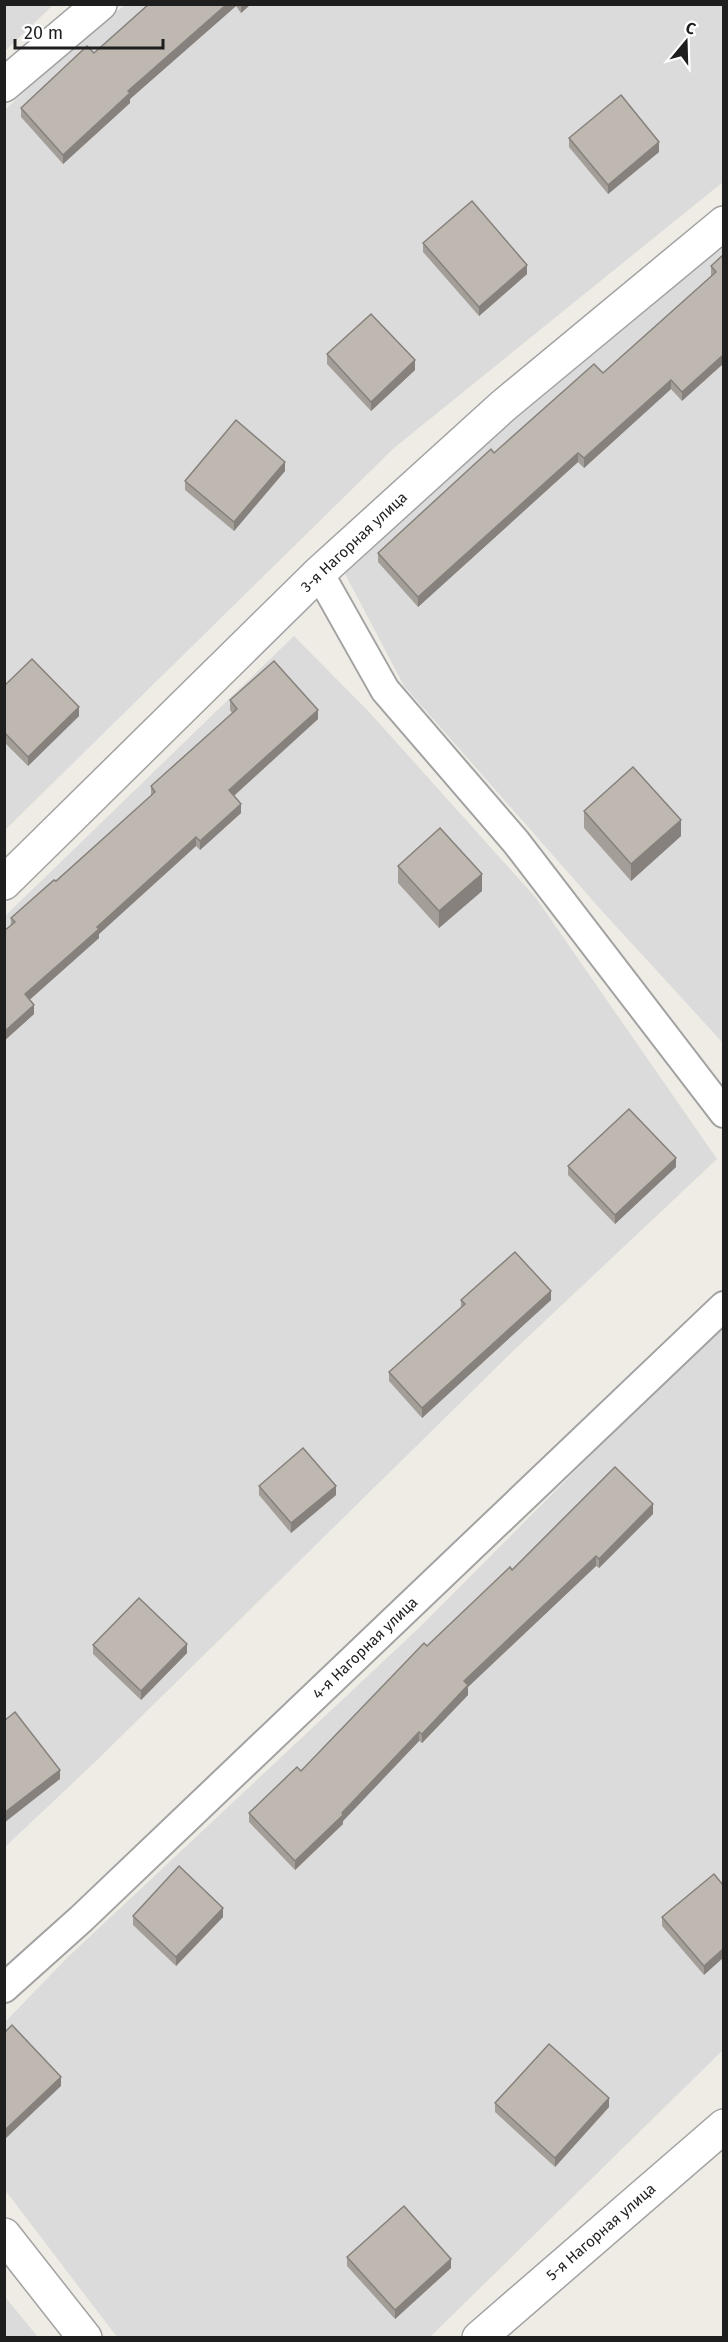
<svg xmlns="http://www.w3.org/2000/svg" width="728" height="2342" font-family="'Fira Sans',sans-serif">
	<style>
		.residential { fill: #dcdbdb }
		.lines { fill: none; stroke-linecap: round; stroke-linejoin: round }
		.service-casing { stroke: #a2a2a2; stroke-width: 32 }
		.minor-casing { stroke: #a2a2a2; stroke-width: 36 }
		.service { stroke: #fff; stroke-width: 28 }
		.minor { stroke: #fff; stroke-width: 33 }
		.wall { fill: #a49e98 }
		.shaded-wall { fill: #86817c }
		.building { fill: #bfb8b1; stroke: #86817c; stroke-width: 1.5 }
		.labels { text-anchor: middle; stroke-width: 4.5; stroke-linejoin: round; paint-order: stroke }
		.street-label { font-size: 15px; fill: #1e1e1e; stroke: #fff }
	</style>
	<rect width="100%" height="100%" fill="#eeece4"/>
	<g class="residential">
		<path d="M5,4H53V5L5,51Z"/>
		<path d="M125,5H723V182L394,448L5,830L4,111L69,48Z"/>
		<path d="M723,238V1043L602,911L404,686L343,570L554,381Z"/>
		<path d="M294,636L370,713L536,898L717,1159L512,1352L94,1763L5,1847V916Z"/>
		<path d="M723,1322V2050L430,2337H117L5,2190V2022L68,1957L421,1626Z"/>
		<path d="M4,2297H5L38,2337H5Z"/>
	</g>
	<g class="lines">
		<defs>
			<g id="service">
				<path d="M319,573L385,690L516,842L724,1113"/>
				<path d="M4,1988L81,1919L724,1306"/>
			</g>
			<g id="minor">
				<path d="M4,85L100,4"/>
				<path d="M4,883L319,573L503,406L724,223"/>
				<path d="M4,2235L85,2338"/>
				<path d="M479,2338L724,2126"/>
			</g>
		</defs>
		<use href="#service" class="service-casing"/>
		<use href="#minor" class="minor-casing"/>
		<use href="#service" class="service"/>
		<use href="#minor" class="minor"/>
	</g>
	<g class="wall">
		<path d="M149,4H251L241,13L236,6L130,99V103L63,164L21,117V108L94,53Z"/>
		<path d="M569,138L659,152L608,194L569,147Z"/>
		<path d="M423,243L527,274L479,316L423,252Z"/>
		<path d="M723,255L682,401L671,389L584,468L578,462L418,607L378,562V553L494,453L603,373L711,276V266Z"/>
		<path d="M327,354L415,370L371,411L327,364Z"/>
		<path d="M285,471L234,531L185,490V481Z"/>
		<path d="M4,686L79,716L28,766L4,742Z"/>
		<path d="M230,700L318,719L234,796L241,813L200,850L196,846L99,934V938L29,1000L34,1014L4,1041L11,918L56,881L151,796V786L232,713L230,710Z"/>
		<path d="M584,811L681,836L631,881L584,828Z"/>
		<path d="M398,866L482,891L439,928L398,883Z"/>
		<path d="M568,1166L676,1167L615,1224L568,1175Z"/>
		<path d="M461,1300H551L422,1418L389,1381V1372L461,1308Z"/>
		<path d="M259,1486L336,1495L291,1533L259,1495Z"/>
		<path d="M653,1514L599,1568L596,1566L468,1687V1695L422,1743L419,1741L343,1821V1824L295,1870L249,1822V1813L301,1771L427,1646L512,1570Z"/>
		<path d="M93,1645L187,1653L141,1700L93,1654Z"/>
		<path d="M723,1885L704,1975L662,1926V1917Z"/>
		<path d="M133,1916L223,1917L176,1966L133,1925Z"/>
		<path d="M495,2103L609,2107L555,2167L495,2112Z"/>
		<path d="M347,2257L451,2268L395,2319L347,2266Z"/>
	</g>
	<g class="shaded-wall">
		<path d="M227,4H236V6L130,99V103L63,164V155L128,91Z"/>
		<path d="M241,4H251L241,13Z"/>
		<path d="M659,142V152L608,194V185Z"/>
		<path d="M527,265V274L479,316V307Z"/>
		<path d="M723,355V364L682,401V392Z"/>
		<path d="M415,360V370L371,411V402Z"/>
		<path d="M671,380V389L584,468V458Z"/>
		<path d="M578,453V462L418,607V597Z"/>
		<path d="M285,462V471L234,531V522Z"/>
		<path d="M79,707V716L28,766V757Z"/>
		<path d="M318,710V719L229,800V790Z"/>
		<path d="M241,804V813L200,850V841Z"/>
		<path d="M681,820V836L631,881V864Z"/>
		<path d="M196,837V846L99,934V938L25,1004V994L97,927Z"/>
		<path d="M482,874V891L439,928V911Z"/>
		<path d="M34,1005V1014L4,1041V1032Z"/>
		<path d="M676,1158V1167L615,1224V1215Z"/>
		<path d="M551,1291V1300L422,1418V1408Z"/>
		<path d="M336,1486V1495L291,1533V1523Z"/>
		<path d="M653,1504V1514L599,1568V1559Z"/>
		<path d="M596,1556V1566L468,1687V1695L422,1743V1734L464,1681Z"/>
		<path d="M187,1644V1653L141,1700V1691Z"/>
		<path d="M419,1732V1741L343,1821V1824L295,1870V1861Z"/>
		<path d="M60,1770V1779L4,1823V1813Z"/>
		<path d="M223,1908V1917L176,1966V1957Z"/>
		<path d="M723,1949V1958L704,1975V1966Z"/>
		<path d="M61,2077V2086L5,2139V2130Z"/>
		<path d="M609,2098V2107L555,2167V2158Z"/>
		<path d="M451,2259V2268L395,2319V2310Z"/>
	</g>
	<g class="building">
		<path d="M149,4H227L128,91L130,93L63,155L21,108L87,46L94,53Z"/>
		<path d="M621,95L659,142L608,185L569,138Z"/>
		<path d="M472,201L527,265L479,307L423,243Z"/>
		<path d="M723,255V355L682,392L671,380L584,458L578,453L418,597L378,553L491,449L494,453L594,364L603,373L716,272L711,266Z"/>
		<path d="M371,314L415,360L371,402L327,354Z"/>
		<path d="M236,420L285,462L234,522L185,481Z"/>
		<path d="M32,659L79,707L28,757L4,732V686Z"/>
		<path d="M274,661L318,710L229,790L241,804L200,841L196,837L97,927L99,929L25,994L34,1005L4,1032V931L15,922L11,918L54,880L56,881L155,792L151,786L237,709L230,700Z"/>
		<path d="M633,767L681,820L631,864L584,811Z"/>
		<path d="M440,828L482,874L439,911L398,866Z"/>
		<path d="M629,1109L676,1158L615,1215L568,1166Z"/>
		<path d="M515,1252L551,1291L422,1408L389,1372L465,1304L461,1300Z"/>
		<path d="M303,1448L336,1486L291,1523L259,1486Z"/>
		<path d="M615,1467L653,1504L599,1559L596,1556L464,1681L468,1685L422,1734L419,1732L342,1813L343,1815L295,1861L249,1813L297,1767L301,1771L424,1643L427,1646L510,1567L512,1570Z"/>
		<path d="M139,1598L187,1644L141,1691L93,1645Z"/>
		<path d="M15,1712L60,1770L4,1813V1721Z"/>
		<path d="M179,1866L223,1908L176,1957L133,1916Z"/>
		<path d="M714,1874L723,1885V1949L704,1966L662,1917Z"/>
		<path d="M12,2025L61,2077L5,2130L4,2033Z"/>
		<path d="M549,2044L609,2098L555,2158L495,2103Z"/>
		<path d="M404,2206L451,2259L395,2310L347,2257Z"/>
	</g>
	<g class="labels">
		<g class="street-label">
			<text transform="translate(354 542) rotate(-43)" y="5">3-я Нагорная улица</text>
			<text transform="translate(365 1648) rotate(-44)" y="5">4-я Нагорная улица</text>
			<text transform="translate(601 2232) rotate(-41)" y="5">5-я Нагорная улица</text>
		</g>
	</g>
	<rect width="728" height="2342" fill="none" stroke="#1e1e1e" stroke-width="12"/>
	<g transform="translate(686 42) rotate(19)" stroke="#ffffff" stroke-width="4.5" paint-order="stroke">
	<path d="M0-4.5L10 22L0 15L-10 22Z" fill="#1e1e1e"/>
	<text y="-9" font-size="16" font-weight="bold" text-anchor="middle" fill="#1e1e1e">С</text>
	</g>
	<path d="M15 39v9h148v-9" fill="none" stroke="#1e1e1e" stroke-width="3"/>
	<text x="24" y="39" font-size="18" fill="#1e1e1e" stroke="#ffffff" stroke-width="4.5" paint-order="stroke">20 m</text>
</svg>
